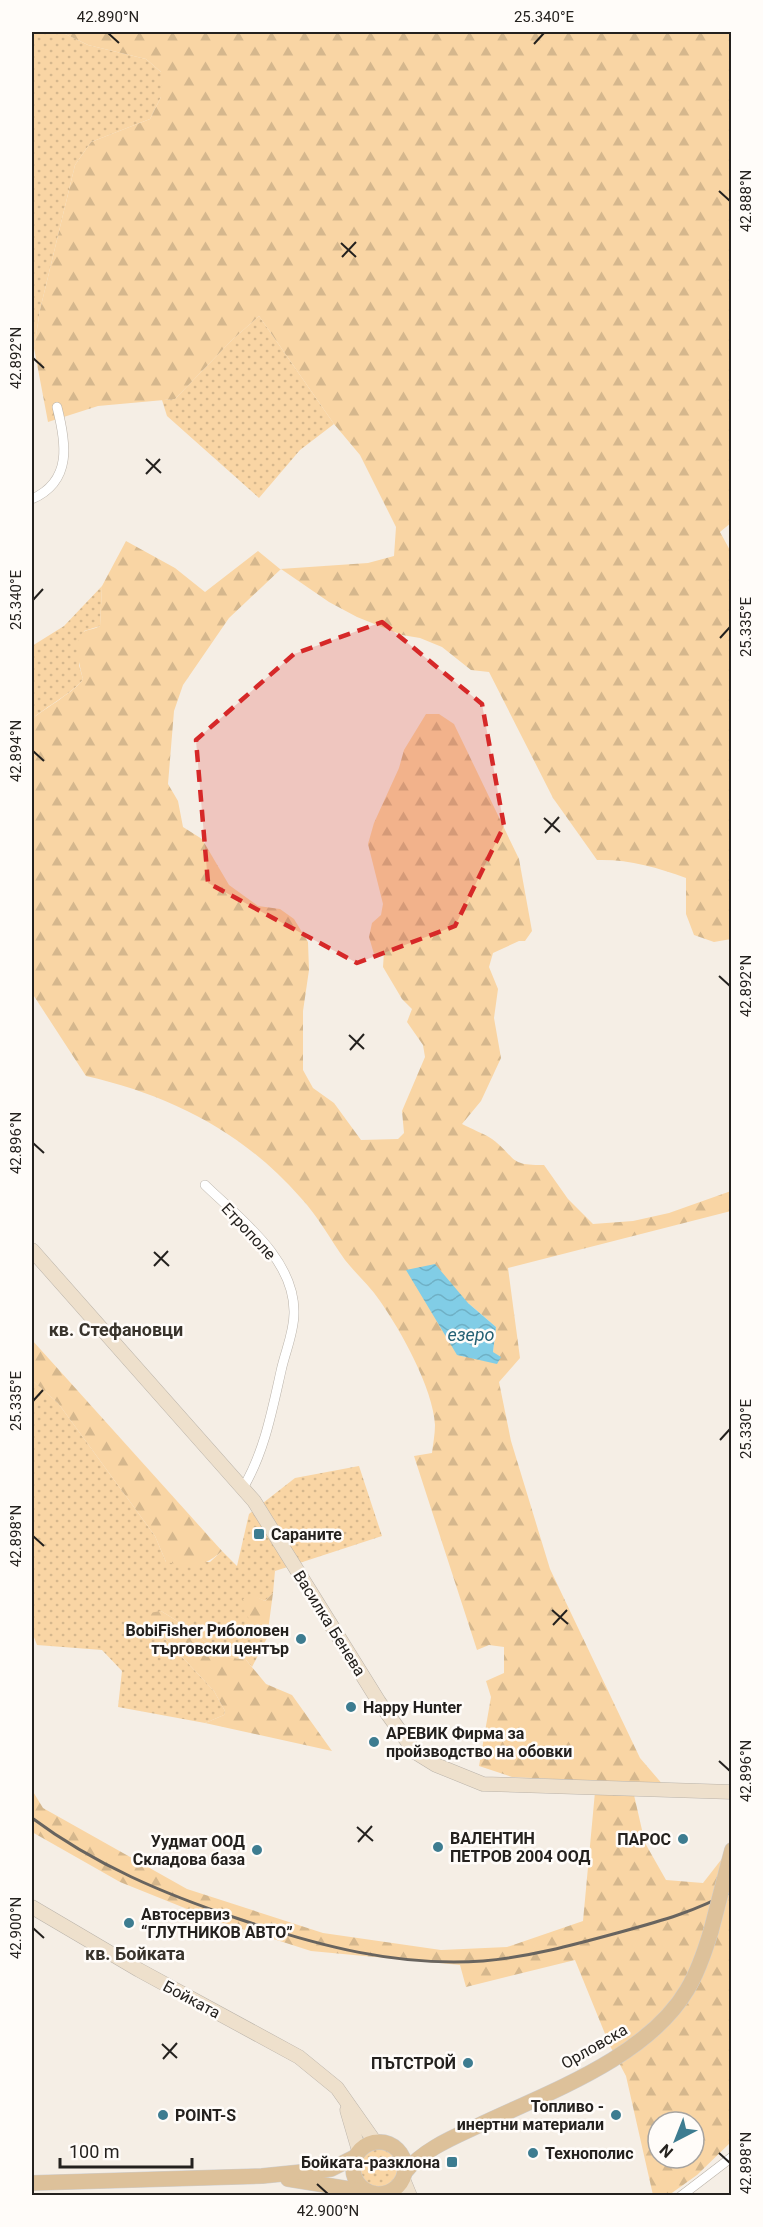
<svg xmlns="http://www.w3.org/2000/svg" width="763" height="2227" font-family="Roboto,sans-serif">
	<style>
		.grass { fill: url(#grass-dots) }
		.forest { fill: url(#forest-firs); fill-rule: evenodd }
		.water { fill: url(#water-waves) }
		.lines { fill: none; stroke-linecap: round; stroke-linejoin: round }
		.street-casing { stroke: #bab3aa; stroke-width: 10 }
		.secondary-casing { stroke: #bab3aa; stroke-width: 15 }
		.primary-casing { stroke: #cfcece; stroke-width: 16 }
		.street { stroke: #fff; stroke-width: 9 }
		.secondary { stroke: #eee0cc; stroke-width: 14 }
		.primary { stroke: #ddc19a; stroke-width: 15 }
		.rail { stroke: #68645f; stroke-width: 3 }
		.primary-bridge-casing { stroke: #cfcece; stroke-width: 16; stroke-linecap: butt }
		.primary-bridge { stroke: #ddc19a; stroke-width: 15 }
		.marked { fill: #d62828; fill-opacity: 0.2; stroke: #d62828; stroke-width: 4.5; stroke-dasharray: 12 8; stroke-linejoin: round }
		.ticks { fill: none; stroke: #24211e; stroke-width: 2 }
		.poi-dot { fill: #3d7c90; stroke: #fffcf9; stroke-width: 2 }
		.labels { text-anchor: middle; stroke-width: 5; stroke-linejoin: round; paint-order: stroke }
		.street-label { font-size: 16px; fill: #24211e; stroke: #fffcf9 }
		.poi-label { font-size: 16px; font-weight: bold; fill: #24211e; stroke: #fffcf9; text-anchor: start }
		.neighbourhood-label { font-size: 18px; font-weight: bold; fill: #38332b; stroke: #fffcf9 }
		.water-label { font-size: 18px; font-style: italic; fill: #246073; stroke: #fffcf9 }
		.neatline { fill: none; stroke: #24211e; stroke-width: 2 }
		.ticks-label { font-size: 15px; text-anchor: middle; fill: #24211e }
	</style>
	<defs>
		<pattern id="grass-dots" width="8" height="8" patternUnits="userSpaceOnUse" patternTransform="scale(1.5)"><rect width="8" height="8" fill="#f9d5a4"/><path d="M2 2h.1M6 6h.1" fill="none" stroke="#d5b78d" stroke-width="1.8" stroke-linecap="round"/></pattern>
		<pattern id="forest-firs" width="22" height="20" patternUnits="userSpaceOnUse" patternTransform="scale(1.5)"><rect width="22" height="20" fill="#f9d5a4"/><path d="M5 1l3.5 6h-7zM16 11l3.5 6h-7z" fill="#d5b78d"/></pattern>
		<pattern id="water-waves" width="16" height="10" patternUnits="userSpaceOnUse" patternTransform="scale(1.5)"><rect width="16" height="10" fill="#81cde6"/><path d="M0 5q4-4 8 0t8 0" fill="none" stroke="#6fb0c5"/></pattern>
	</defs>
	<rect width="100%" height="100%" fill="#f5eee5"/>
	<g class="grass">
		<path d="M32,32H61L88,45L146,59L161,72V97L150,119L91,142L75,165L40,310L34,348L32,347Z"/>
		<path d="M259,316L334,424L300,450L259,498L167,416L162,400L175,399L232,340Z"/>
		<path d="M102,586L100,626L84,631L79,665L83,679C77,690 44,708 32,719V646L64,626Z"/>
		<path d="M32,1380L58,1403L155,1536L166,1562H210L222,1551L237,1566L249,1514L295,1478L359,1466L382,1536L275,1571L273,1593L265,1601L250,1595L254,1634L267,1638L252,1667L246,1660L223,1656L187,1627L161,1611L153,1626L214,1691L225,1711L224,1715L205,1723L118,1707L122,1671L102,1650L37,1645L32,1632Z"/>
		<circle cx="379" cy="2168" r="20"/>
	</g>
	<g class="forest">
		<path d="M61,32H731L732,522L720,532L732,554L731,939L714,942L694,935L686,914V878C657,867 627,859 597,860L553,798L489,672L471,670L442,647L420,638L402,635L357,617L329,602L281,569L229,618L183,685L174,711L168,784L178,801L183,827L202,839L229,885L258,906L280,909L294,919L308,942L309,970L303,1011V1070L313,1088L334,1103L361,1140L398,1139L404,1133L402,1111L425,1057L423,1045L407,1022L412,1009L402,999L383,967L384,952L374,954L369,937L372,923L381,915L383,904L368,844L374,823L399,768L404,750L426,714H439L454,724L519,859L532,931L525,941H519L493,953L489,967L498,989L494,1018L501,1058L481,1101L462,1124C471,1129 483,1133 492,1139C516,1157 508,1166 544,1165L568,1199L593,1224L633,1221L669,1213L731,1191V1211L508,1268L520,1358L499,1382L511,1441L550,1569L640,1758L664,1786L634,1795L645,1843L666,1880L703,1883L731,1847V2142L697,2175L669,2195H653L626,2076L610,2046L575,1960L466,1987L460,1965L311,1951L217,1921L120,1882L32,1832V1790L43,1808L187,1889L323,1933L441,1950L507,1947L583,1921L596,1781L512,1777L479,1766L491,1697L486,1681L504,1673V1647L489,1645L477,1650L414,1456L432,1453C433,1444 435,1434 435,1425C433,1388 401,1331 380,1301C370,1286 356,1274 345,1260C330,1239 318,1216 300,1197C243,1132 170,1095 86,1076L32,993V719C44,709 77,690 83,679C80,668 72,637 85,631C90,629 95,629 100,626L102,586L126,541L175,568L205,592L258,551L280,569L368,563L394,556L396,527L360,455L334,424L259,316L232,340L175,399L98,406L48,422L34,348L40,310L75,165L91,142L150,119L161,97V72L146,59L88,45ZM468,1303L496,1327L493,1352L497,1363L457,1355ZM658,2122H694V2158H658Z"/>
		<path d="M32,1340L222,1551C202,1569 191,1567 166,1562L155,1536L58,1403L32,1380Z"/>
		<path d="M273,1593L267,1638L254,1634L242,1600L250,1594L265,1601Z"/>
		<path d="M161,1611L187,1627L223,1656L246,1660L266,1684L292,1695L332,1751L205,1723L224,1715L225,1711L214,1691L153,1626L149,1613Z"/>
	</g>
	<path class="water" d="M435,1264L468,1303L496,1327L493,1352L501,1357L497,1364L457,1355L406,1270Z"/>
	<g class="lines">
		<defs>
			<g id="street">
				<path d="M32,499C73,481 66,442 57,407"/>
				<path d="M205,1185C240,1219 295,1259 294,1313C294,1333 285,1352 281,1371C272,1411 264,1453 243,1488"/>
				<path d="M681,2196L732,2157"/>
			</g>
			<g id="secondary">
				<path d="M32,1250L254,1501L379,1702L415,1752L436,1765L483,1784L732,1792"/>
				<path d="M32,1907L139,1970L299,2057L337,2088L375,2142"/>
				<path d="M347,2110L359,2151"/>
				<path d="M403,2179L410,2196"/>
				<path d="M381,2194L385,2196"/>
			</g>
			<g id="primary">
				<path d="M726,1873L732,1850"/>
				<circle cx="379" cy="2168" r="26"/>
				<path d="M405,2172C426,2147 457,2136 486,2122C552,2091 648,2056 687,1990C698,1972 705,1951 711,1931"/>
				<path d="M288,2179L368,2192"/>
				<path d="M32,2183L262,2176L331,2169L355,2157"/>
			</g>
		</defs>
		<use href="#street" class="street-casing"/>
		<use href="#secondary" class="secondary-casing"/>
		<use href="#primary" class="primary-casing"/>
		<use href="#street" class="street"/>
		<use href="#secondary" class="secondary"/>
		<use href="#primary" class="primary"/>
		<path class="rail" d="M32,1818C95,1865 164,1894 239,1919C319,1946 398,1967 483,1961C529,1957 573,1945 617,1933C657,1922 695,1912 732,1891"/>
		<defs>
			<path id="primary-bridge" d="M711,1931L726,1873"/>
		</defs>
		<use href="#primary-bridge" class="primary-bridge-casing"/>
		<use href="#primary-bridge" class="primary-bridge"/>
	</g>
	<path class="marked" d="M382,622L482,704L504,826L455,926L357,963L208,883L196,740L294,654Z"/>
	<path class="ticks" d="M108,33L119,43M534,44L544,33M719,191L730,201M341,243L356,257M342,257L356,242M33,358L44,368M146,459L161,473M146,474L160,459M33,600L43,589M720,638L730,627M33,751L44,761M544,818L560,832M545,833L559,817M719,976L730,986M349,1035L364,1049M350,1050L364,1034M33,1143L44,1153M154,1252L169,1266M154,1266L168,1251M33,1401L43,1390M720,1440L730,1429M33,1536L44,1546M552,1610L568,1624M553,1625L567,1610M719,1761L730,1771M357,1827L373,1841M358,1842L372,1826M33,1928L44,1938M162,2044L177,2058M163,2059L177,2043M719,2153L730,2163M317,2184L328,2194"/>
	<g class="poi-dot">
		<rect x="253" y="1528" width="12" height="12" rx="3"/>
		<circle cx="301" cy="1639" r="6"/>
		<circle cx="351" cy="1707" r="6"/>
		<circle cx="374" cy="1742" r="6"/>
		<circle cx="683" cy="1839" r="6"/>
		<circle cx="438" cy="1847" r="6"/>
		<circle cx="257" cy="1850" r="6"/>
		<circle cx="129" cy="1923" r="6"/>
		<circle cx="468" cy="2063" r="6"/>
		<circle cx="163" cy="2115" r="6"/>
		<circle cx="616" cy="2115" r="6"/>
		<circle cx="533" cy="2153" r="6"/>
		<rect x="446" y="2156" width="12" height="12" rx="3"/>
	</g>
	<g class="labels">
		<g class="street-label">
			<text transform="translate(249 1231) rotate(47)" y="6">Етрополе</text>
			<text transform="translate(330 1623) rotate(58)" y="6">Василка Бенева</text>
			<text transform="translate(192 1999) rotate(28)" y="6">Бойката</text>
			<text transform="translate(594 2046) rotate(-30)" y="6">Орловска</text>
		</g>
		<g class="poi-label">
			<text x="271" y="1540">Сараните</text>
			<text x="289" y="1636" text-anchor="end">BobiFisher Риболовен<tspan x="289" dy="18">търговски център</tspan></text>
			<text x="363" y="1713">Happy Hunter</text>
			<text x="386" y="1739">АРЕВИК Фирма за<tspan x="386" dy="18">пройзводство на обовки</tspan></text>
			<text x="450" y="1844">ВАЛЕНТИН<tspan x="450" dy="18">ПЕТРОВ 2004 ООД</tspan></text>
			<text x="671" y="1845" text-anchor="end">ПАРОС</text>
			<text x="245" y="1847" text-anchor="end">Уудмат ООД<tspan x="245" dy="18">Складова база</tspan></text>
			<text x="141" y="1920">Автосервиз<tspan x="141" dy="18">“ГЛУТНИКОВ АВТО”</tspan></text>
			<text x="456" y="2069" text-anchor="end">ПЪТСТРОЙ</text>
			<text x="604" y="2112" text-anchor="end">Топливо -<tspan x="604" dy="18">инертни материали</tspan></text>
			<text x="175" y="2121">POINT-S</text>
			<text x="545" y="2159">Технополис</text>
			<text x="440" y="2168" text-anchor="end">Бойката-разклона</text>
		</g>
		<g class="neighbourhood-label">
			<text x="116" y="1336">кв. Стефановци</text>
			<text x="135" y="1960">кв. Бойката</text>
		</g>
		<g class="water-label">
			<text x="471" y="1341">езеро</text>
		</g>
	</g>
	<rect width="763" height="2227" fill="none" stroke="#fffcf9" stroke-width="66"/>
	<g transform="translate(676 2140) rotate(222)"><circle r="28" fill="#fffcf9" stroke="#a7a4a1" stroke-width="1.5"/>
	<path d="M0-4.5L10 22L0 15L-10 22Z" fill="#3d7c90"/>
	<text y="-9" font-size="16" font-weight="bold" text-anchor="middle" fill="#24211e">N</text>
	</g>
	<path d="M60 2158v9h132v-9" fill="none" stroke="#24211e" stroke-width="3"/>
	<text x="69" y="2158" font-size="18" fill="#24211e" stroke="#fffcf9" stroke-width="4.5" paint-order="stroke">100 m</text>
	<rect x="33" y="33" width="697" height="2161" class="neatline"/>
	<g class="ticks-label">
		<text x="108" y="22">42.890°N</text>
		<text x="544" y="22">25.340°E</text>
		<text transform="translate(746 201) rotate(-90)" y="5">42.888°N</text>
		<text transform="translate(16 358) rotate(-90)" y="5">42.892°N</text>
		<text transform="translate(16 600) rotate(-90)" y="5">25.340°E</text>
		<text transform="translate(746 627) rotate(-90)" y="5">25.335°E</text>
		<text transform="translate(16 751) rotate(-90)" y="5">42.894°N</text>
		<text transform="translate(746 986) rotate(-90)" y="5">42.892°N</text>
		<text transform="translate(16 1143) rotate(-90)" y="5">42.896°N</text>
		<text transform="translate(16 1401) rotate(-90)" y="5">25.335°E</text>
		<text transform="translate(746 1429) rotate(-90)" y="5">25.330°E</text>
		<text transform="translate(16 1536) rotate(-90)" y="5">42.898°N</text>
		<text transform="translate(746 1771) rotate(-90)" y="5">42.896°N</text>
		<text transform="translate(16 1928) rotate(-90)" y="5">42.900°N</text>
		<text transform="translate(746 2163) rotate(-90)" y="5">42.898°N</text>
		<text x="328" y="2216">42.900°N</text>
	</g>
</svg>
